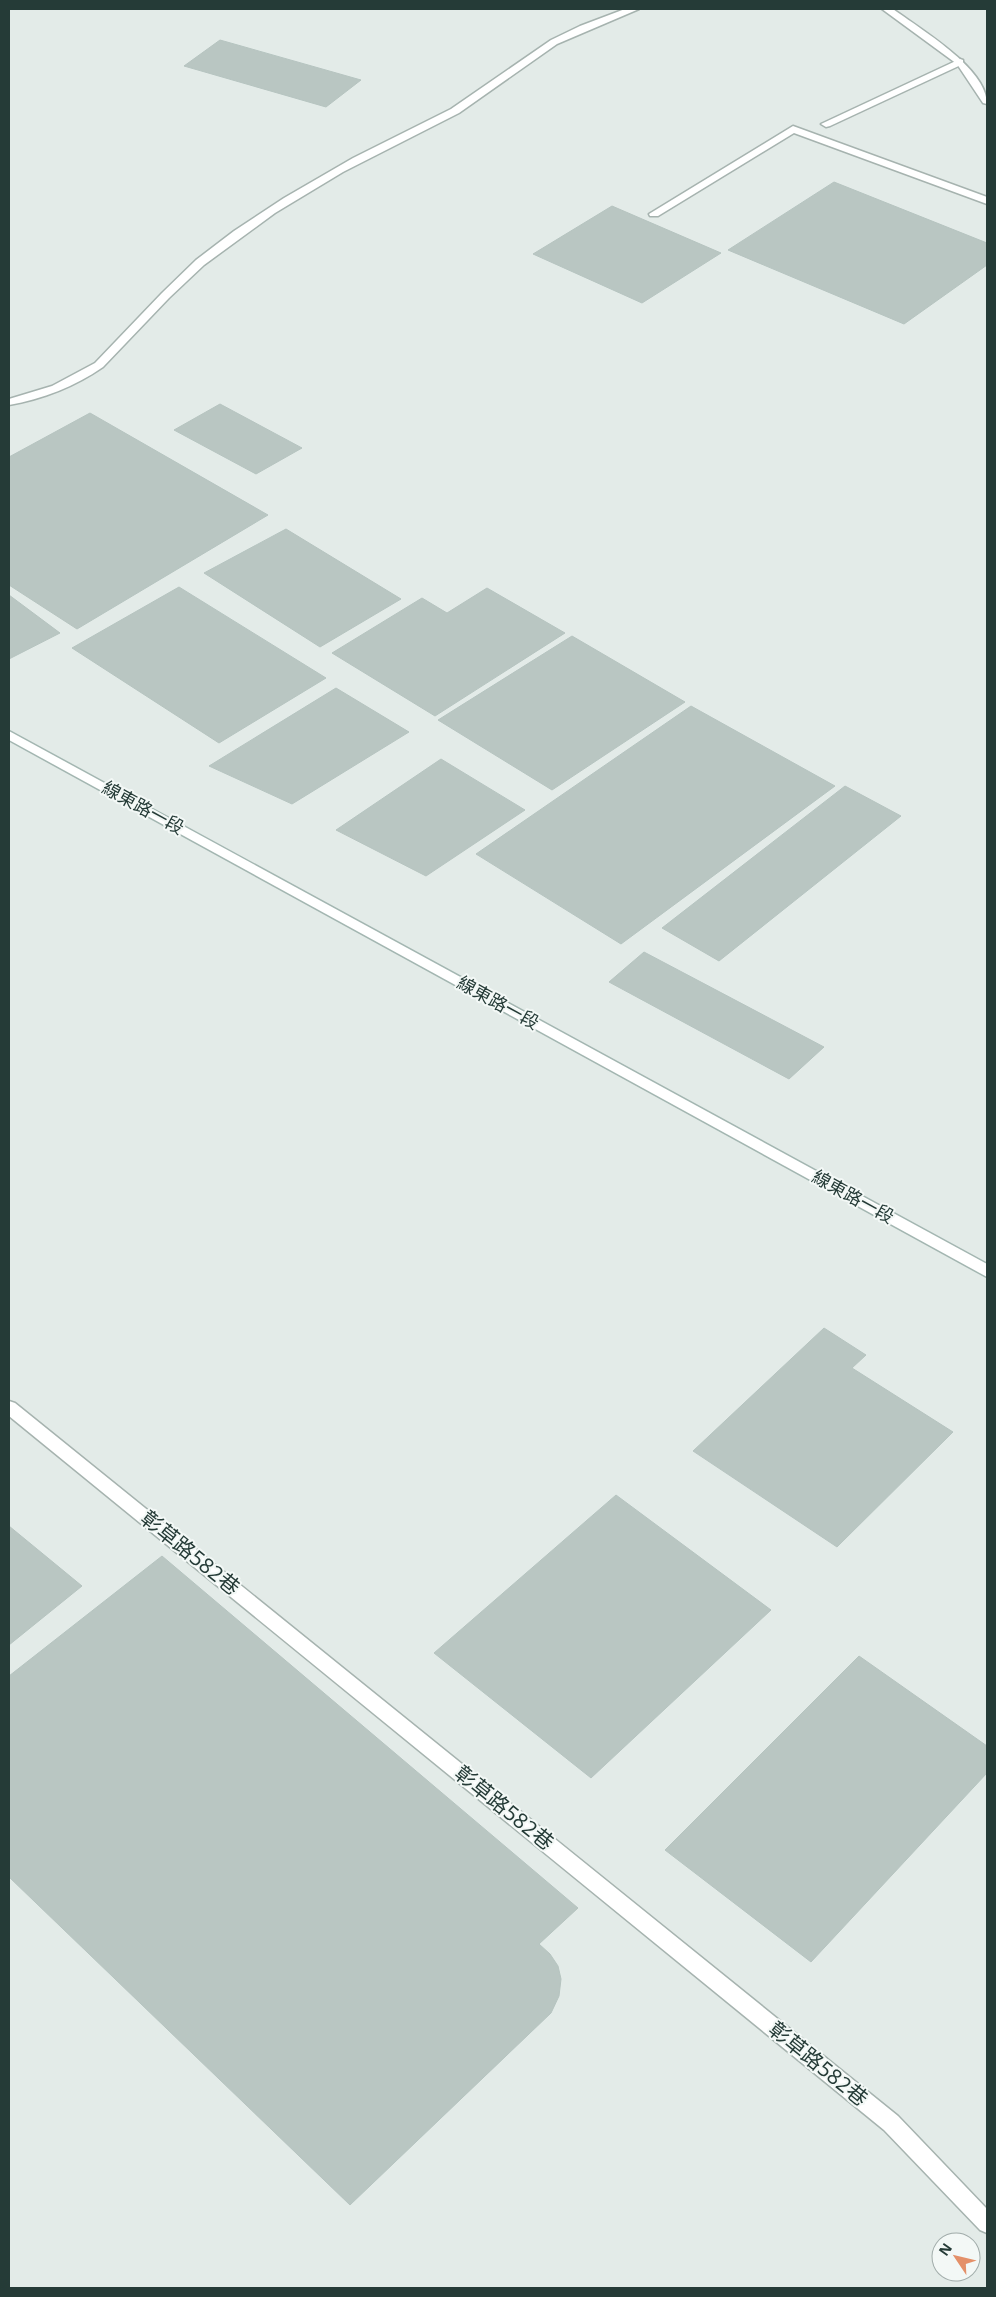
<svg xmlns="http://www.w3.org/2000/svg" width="996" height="2297" font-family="'Open Sans','Noto Sans TC',sans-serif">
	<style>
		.building { fill: #b9c6c2; stroke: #b6c4c0 }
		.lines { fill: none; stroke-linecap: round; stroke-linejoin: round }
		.lane-casing { stroke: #a6b3af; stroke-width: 3 }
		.street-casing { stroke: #a6b3af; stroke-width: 3 }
		.secondary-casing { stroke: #a3b6b1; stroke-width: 3 }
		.lane { fill: #fff; fill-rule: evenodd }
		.street { fill: #fff; fill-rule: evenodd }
		.secondary { fill: #fff; fill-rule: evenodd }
		.labels { text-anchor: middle; stroke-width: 4; stroke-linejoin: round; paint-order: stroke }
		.street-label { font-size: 18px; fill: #253b37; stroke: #f3f8f6 }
		.near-street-label { font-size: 21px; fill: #253b37; stroke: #f3f8f6 }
	</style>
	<rect width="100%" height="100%" fill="#e3ebe8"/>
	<g class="building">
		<path d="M220,40L361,80L326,107L184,66Z"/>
		<path d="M834,182L987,243V265L904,324L728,250Z"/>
		<path d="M612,206L721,253L642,303L533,254Z"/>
		<path d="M220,404L302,448L256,474L174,430Z"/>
		<path d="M90,413L268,515L77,629L9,585V457Z"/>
		<path d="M286,529L401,599L320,647L204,573Z"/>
		<path d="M179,587L326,678L219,743L72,648Z"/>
		<path d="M487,588L565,633L435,716L332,653L422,598L447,613Z"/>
		<path d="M9,595L60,633L9,659Z"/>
		<path d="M572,636L685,702L552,790L438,720Z"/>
		<path d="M336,688L409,732L292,804L209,766Z"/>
		<path d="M691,706L835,786L621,944L476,854Z"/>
		<path d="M441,759L525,810L426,876L336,830Z"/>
		<path d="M845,786L901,816L719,961L662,928Z"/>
		<path d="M644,952L824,1047L789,1079L609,982Z"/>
		<path d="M824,1328L866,1355L852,1368L953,1432L837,1547L693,1451Z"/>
		<path d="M616,1495L771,1610L591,1778L434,1653Z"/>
		<path d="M9,1526L82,1586L9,1645Z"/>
		<path d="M162,1556L578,1908L539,1944L550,1954L558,1966L561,1979L559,1996L551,2013L350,2205L9,1877V1676Z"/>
		<path d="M859,1656L987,1746V1773L811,1962L665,1850Z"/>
	</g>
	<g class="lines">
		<defs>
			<g id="lane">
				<path d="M960,59L963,60V64L830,126L826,127L821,124Z"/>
				<path d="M793,126L987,197V204L794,133L658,216H650L649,214Z"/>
				<path d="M9,1401L15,1403L898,2116L987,2209V2233L980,2230L884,2130L9,1416Z"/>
			</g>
			<g id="street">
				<path d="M625,9H639L557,44L459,113L343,172L275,213L204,265L169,298L103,367C74,387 43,399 9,405V399L52,386L95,363L162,293L196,260L234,231L284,198L353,158L451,109L551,40L580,26Z"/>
				<path d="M882,9H893C920,29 987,68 987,104L983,103L957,64Z"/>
			</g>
			<path id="secondary" d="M9,731L987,1264V1277L9,740Z"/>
		</defs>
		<use href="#lane" class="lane-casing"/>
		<use href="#street" class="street-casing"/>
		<use href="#secondary" class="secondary-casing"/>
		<use href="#lane" class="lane"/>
		<use href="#street" class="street"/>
		<use href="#secondary" class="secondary"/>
	</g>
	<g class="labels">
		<g class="street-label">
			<text transform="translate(143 808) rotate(29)" y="6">線東路一段</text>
			<text transform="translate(498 1003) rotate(29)" y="6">線東路一段</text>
			<text transform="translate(853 1197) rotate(29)" y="6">線東路一段</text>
		</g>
		<g class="near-street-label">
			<text transform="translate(190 1553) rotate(39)" y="7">彰草路582巷</text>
			<text transform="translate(504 1808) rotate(39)" y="7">彰草路582巷</text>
			<text transform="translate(818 2064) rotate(39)" y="7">彰草路582巷</text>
		</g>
	</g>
	<rect width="996" height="2297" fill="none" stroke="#253b37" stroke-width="20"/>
	<g transform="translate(956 2257) rotate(305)"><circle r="24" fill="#f3f8f6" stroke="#a1acaa"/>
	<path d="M0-4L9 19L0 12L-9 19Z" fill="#e49069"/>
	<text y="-8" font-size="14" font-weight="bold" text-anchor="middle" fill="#253b37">N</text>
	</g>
</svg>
